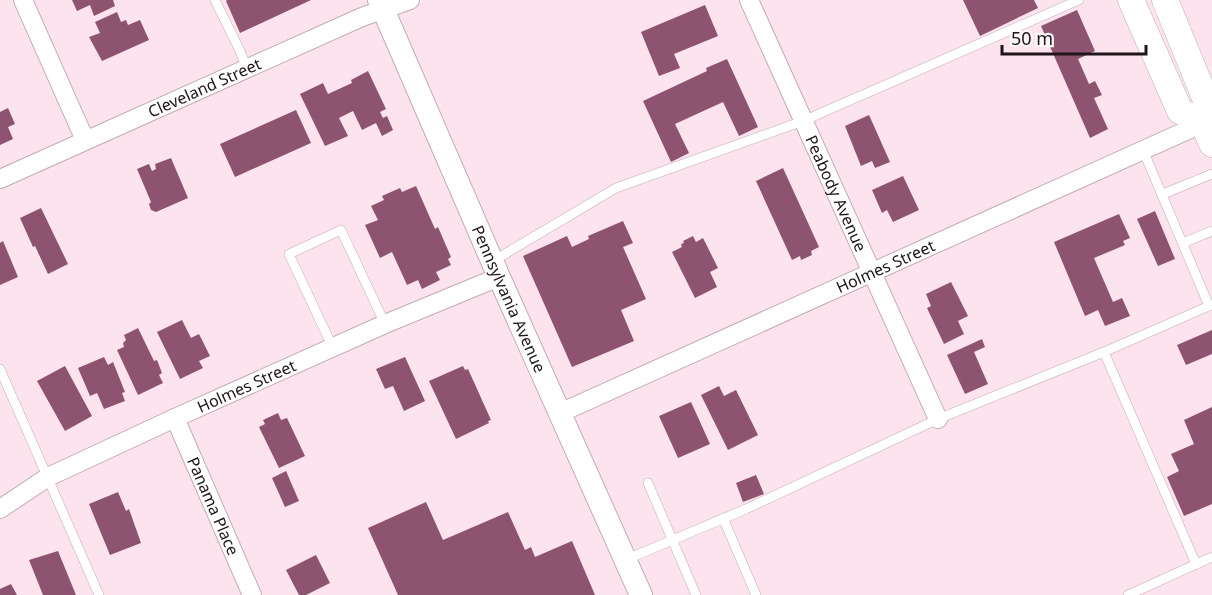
<svg xmlns="http://www.w3.org/2000/svg" width="1212" height="595" font-family="'Noto Sans',sans-serif">
	<style>
		.building { fill: #8e536e }
		.lines { fill: none; stroke-linecap: round; stroke-linejoin: round }
		.service-casing { stroke: #c3abb5; stroke-width: 10 }
		.minor-casing { stroke: #c3abb5; stroke-width: 20 }
		.tertiary-casing { stroke: #c3abb5; stroke-width: 24 }
		.secondary-casing { stroke: #c3abb5; stroke-width: 27 }
		.service { stroke: #fff; stroke-width: 9 }
		.minor { stroke: #fff; stroke-width: 18 }
		.tertiary { stroke: #fff; stroke-width: 22 }
		.secondary { stroke: #fff; stroke-width: 26 }
		.labels { text-anchor: middle; stroke-width: 6; stroke-linejoin: round; paint-order: stroke }
		.street-label { font-size: 16px; fill: #1f161a; stroke: #fcf7f9 }
	</style>
	<rect width="100%" height="100%" fill="#fce3ed"/>
	<g class="building">
		<path d="M72,0H113L115,6L94,16L90,5L77,11Z"/>
		<path d="M227,0H311L240,33L226,1Z"/>
		<path d="M963,0H1034L1038,8L980,36Z"/>
		<path d="M705,5L718,36L674,54L680,68L659,76L641,32Z"/>
		<path d="M1077,10L1095,51L1078,59L1089,84L1095,81L1102,95L1094,98L1108,129L1090,138L1041,26Z"/>
		<path d="M117,12L121,22L126,20L128,25L140,20L149,40L102,61L89,37L100,33L95,22Z"/>
		<path d="M727,59L758,127L739,136L723,102L675,124L689,153L671,162L643,101L707,71L706,68Z"/>
		<path d="M368,71L386,109L380,112L383,118L387,116L393,130L382,136L376,123L362,130L353,111L339,118L348,136L325,146L300,94L323,83L328,94L352,83L351,80Z"/>
		<path d="M8,108L15,124L8,127L13,139L0,145V112Z"/>
		<path d="M296,110L311,143L235,177L220,144Z"/>
		<path d="M869,115L890,162L875,168L872,161L861,166L845,126Z"/>
		<path d="M171,158L188,198L156,212L151,210L149,204L151,202L137,169L149,164L152,171L156,169L155,164Z"/>
		<path d="M783,168L819,247L811,251L812,255L801,260L800,256L792,260L756,181Z"/>
		<path d="M903,176L919,210L893,222L887,210L882,213L872,190Z"/>
		<path d="M416,186L435,229L438,227L451,257L448,259L451,265L436,272L440,280L422,289L418,280L407,285L392,252L380,258L365,225L378,220L371,206L384,200L382,196L400,188L402,192Z"/>
		<path d="M41,208L68,264L48,274L35,246L33,247L20,218Z"/>
		<path d="M1155,211L1175,259L1158,266L1137,219Z"/>
		<path d="M1119,214L1130,238L1123,241L1125,245L1094,258L1113,302L1122,298L1130,316L1105,326L1098,310L1085,316L1054,242Z"/>
		<path d="M623,221L633,243L623,247L646,299L621,310L634,341L572,367L523,256L567,236L572,247L589,239L588,236Z"/>
		<path d="M693,236L696,242L703,238L718,268L710,272L717,287L695,298L672,252L682,247L681,244L684,243L683,241Z"/>
		<path d="M3,241L18,277L0,285V243Z"/>
		<path d="M951,282L968,316L958,321L964,334L944,344L927,308L931,306L926,294Z"/>
		<path d="M182,320L191,338L199,334L210,356L199,361L203,368L180,379L157,332Z"/>
		<path d="M138,328L154,361L157,360L162,373L159,375L163,383L138,395L117,350L124,347L123,343L126,340L124,335Z"/>
		<path d="M1212,330V354L1186,365L1177,345Z"/>
		<path d="M982,339L985,347L974,352L988,384L965,394L947,355Z"/>
		<path d="M104,357L108,365L113,362L125,392L122,393L125,401L104,409L97,393L90,396L78,368Z"/>
		<path d="M405,357L425,401L404,411L393,386L385,389L376,369Z"/>
		<path d="M65,366L92,416L65,431L37,381Z"/>
		<path d="M463,366L465,370L468,369L491,420L488,421L489,423L456,439L429,381Z"/>
		<path d="M719,386L724,396L736,390L758,435L728,450L701,395Z"/>
		<path d="M691,402L710,444L678,458L659,416Z"/>
		<path d="M1212,407V504L1184,516L1167,477L1179,471L1171,454L1194,444L1184,420Z"/>
		<path d="M278,413L281,420L287,418L305,456L279,468L259,427L265,424L263,420Z"/>
		<path d="M286,471L299,501L285,507L272,478Z"/>
		<path d="M756,475L764,494L743,502L736,483Z"/>
		<path d="M118,492L126,511L129,509L141,543L110,555L89,504Z"/>
		<path d="M426,502L443,540L508,512L525,550L531,547L535,557L572,541L595,595H398L368,528Z"/>
		<path d="M58,551L76,595H43L29,560Z"/>
		<path d="M316,555L330,583L306,595H299L286,570Z"/>
		<path d="M11,584L17,595H0V589Z"/>
	</g>
	<g class="lines">
		<defs>
			<g id="service">
				<path d="M215,0L240,51L247,68"/>
				<path d="M1143,150L1209,306L1212,305"/>
				<path d="M1163,194L1212,174"/>
				<path d="M1183,243L1212,231"/>
				<path d="M493,261L616,188L803,121L1079,0"/>
				<path d="M333,348L289,254L341,230L385,324"/>
				<path d="M0,369L99,595"/>
				<path d="M648,483L696,595"/>
				<path d="M723,518L756,595"/>
				<path d="M625,560L746,509L938,419L1104,352"/>
				<path d="M1196,564L1104,352L1209,306"/>
				<path d="M1128,595L1212,557"/>
			</g>
			<g id="minor">
				<path d="M23,0L85,140"/>
				<path id="s1" d="M749,0L938,419"/>
				<path id="s2" d="M0,179L362,17L410,0"/>
				<path id="s3" d="M560,413L1210,120"/>
				<path id="s4" d="M175,418L252,595"/>
				<path id="s5" d="M0,509L48,477L175,418L385,324L499,277"/>
			</g>
			<g id="tertiary">
				<path id="s6" d="M379,0L499,277L641,595"/>
			</g>
			<g id="secondary">
				<path d="M1131,0L1180,111L1203,123"/>
				<path d="M1165,0L1206,100L1203,123L1212,144"/>
			</g>
		</defs>
		<use href="#service" class="service-casing"/>
		<use href="#minor" class="minor-casing"/>
		<use href="#tertiary" class="tertiary-casing"/>
		<use href="#secondary" class="secondary-casing"/>
		<use href="#service" class="service"/>
		<use href="#minor" class="minor"/>
		<use href="#tertiary" class="tertiary"/>
		<use href="#secondary" class="secondary"/>
	</g>
	<g class="labels">
		<g class="street-label">
			<text dy="6" stroke="none"><textPath href="#s2" startOffset="224">Cleveland Street</textPath></text>
			<text dy="6" stroke="none"><textPath href="#s1" startOffset="212">Peabody Avenue</textPath></text>
			<text dy="6" stroke="none"><textPath href="#s3" startOffset="357">Holmes Street</textPath></text>
			<text dy="6" stroke="none"><textPath href="#s6" startOffset="326">Pennsylvania Avenue</textPath></text>
			<text dy="6" stroke="none"><textPath href="#s5" startOffset="276">Holmes Street</textPath></text>
			<text dy="6" stroke="none"><textPath href="#s4" startOffset="96">Panama Place</textPath></text>
		</g>
	</g>
	<path d="M1002 45v9h144v-9" fill="none" stroke="#1f161a" stroke-width="3"/>
	<text x="1011" y="45" font-size="18" fill="#1f161a" stroke="#fcf7f9" stroke-width="4.5" paint-order="stroke">50 m</text>
</svg>
